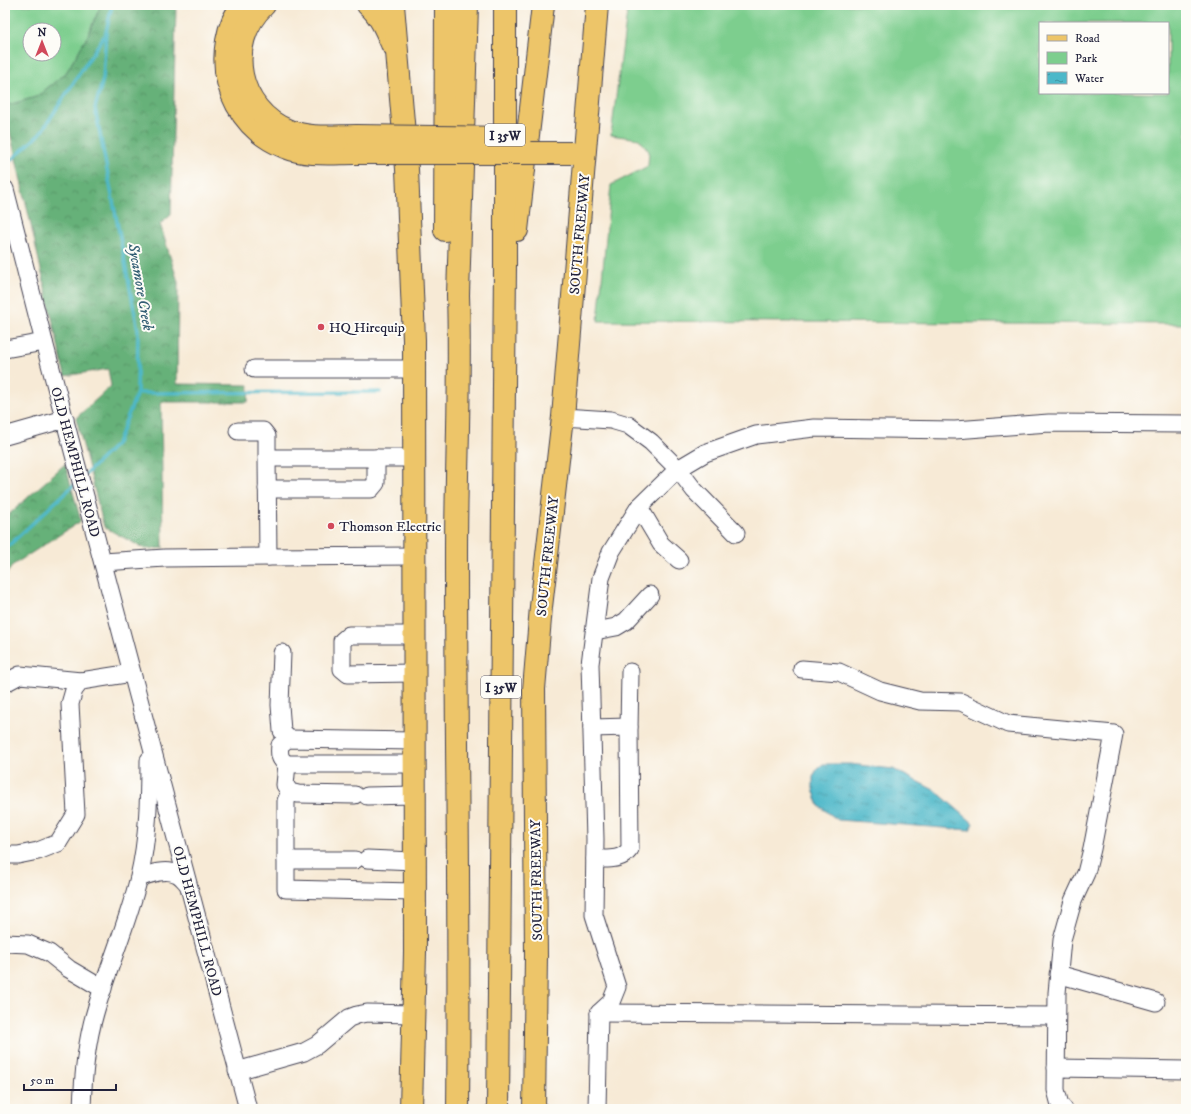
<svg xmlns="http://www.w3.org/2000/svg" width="1191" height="1114" font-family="'IM FELL DW Pica',serif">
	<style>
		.green { fill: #7dce8e; stroke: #507864; fill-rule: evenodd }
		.forest { fill: url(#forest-crowns); stroke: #446a5a }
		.water { fill: url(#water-ripples); stroke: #386d82 }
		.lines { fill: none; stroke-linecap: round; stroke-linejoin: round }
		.stream { stroke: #4db8c9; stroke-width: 3.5 }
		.minor-casing { stroke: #424052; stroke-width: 19 }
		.major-casing { stroke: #424052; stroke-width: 24 }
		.highway-casing { stroke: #424052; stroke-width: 24 }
		.minor { stroke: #fff; stroke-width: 17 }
		.major { stroke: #edc569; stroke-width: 22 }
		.highway { stroke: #edc569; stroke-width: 22 }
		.major-bridge-casing { stroke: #424052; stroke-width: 24; stroke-linecap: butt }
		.major-bridge { stroke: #edc569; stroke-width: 22 }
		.poi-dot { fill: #d1495b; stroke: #fdfcf7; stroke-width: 1.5 }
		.labels { text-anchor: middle; stroke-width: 4; stroke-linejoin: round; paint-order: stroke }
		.shield { fill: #fdfcf7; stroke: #646373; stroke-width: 1 }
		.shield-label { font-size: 13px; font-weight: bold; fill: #22223b }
		.street-label { font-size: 14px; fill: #22223b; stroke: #fdfcf7 }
		.poi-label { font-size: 14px; fill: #22223b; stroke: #fdfcf7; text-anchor: start }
		.water-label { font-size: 15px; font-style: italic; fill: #335e74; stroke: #fdfcf7 }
	</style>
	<defs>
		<pattern id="forest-crowns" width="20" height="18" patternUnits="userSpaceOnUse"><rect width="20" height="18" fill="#66b179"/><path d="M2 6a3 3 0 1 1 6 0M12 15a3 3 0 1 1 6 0" fill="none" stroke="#549064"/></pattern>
		<pattern id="water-ripples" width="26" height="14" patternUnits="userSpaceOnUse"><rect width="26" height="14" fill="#4db8c9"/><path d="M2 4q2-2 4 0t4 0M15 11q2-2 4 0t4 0" fill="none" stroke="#4095a4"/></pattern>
	</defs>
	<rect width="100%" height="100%" fill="#fdfcf7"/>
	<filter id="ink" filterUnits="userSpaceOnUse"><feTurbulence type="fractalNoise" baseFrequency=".025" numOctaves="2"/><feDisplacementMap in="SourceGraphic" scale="8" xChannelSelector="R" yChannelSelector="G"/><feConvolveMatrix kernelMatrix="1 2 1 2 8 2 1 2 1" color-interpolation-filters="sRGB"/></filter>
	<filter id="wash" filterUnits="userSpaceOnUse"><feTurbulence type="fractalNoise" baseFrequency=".012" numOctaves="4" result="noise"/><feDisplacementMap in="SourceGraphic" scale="16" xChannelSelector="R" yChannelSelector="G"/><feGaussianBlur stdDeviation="0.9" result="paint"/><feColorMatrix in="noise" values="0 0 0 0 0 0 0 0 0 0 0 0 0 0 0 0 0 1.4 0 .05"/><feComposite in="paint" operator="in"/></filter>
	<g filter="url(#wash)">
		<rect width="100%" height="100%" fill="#f7ead6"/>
		<g class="green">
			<path d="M5,5H101L87,37L66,73L36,97L5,106ZM30,30H54V54H30Z"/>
			<path d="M628,5H1186V324L598,321L611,185L648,166L649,151L639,139L611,135ZM1040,23H1168V93H1040Z"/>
		</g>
		<g class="forest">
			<path d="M101,5H176L171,215L160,224L178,282L177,384L249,385L248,402H161L163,548L145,549L104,527L76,418L111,386L108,369L65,376L5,110V106L36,97L66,73L87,37Z"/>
			<path d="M65,464L81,521L13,565L5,576V518Z"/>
		</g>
		<path class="water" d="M823,764H850L893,769L936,791L973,823L970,830L838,820L819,806L813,789V777L817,769Z"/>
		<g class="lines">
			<g class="stream">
				<path d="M5,162L11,160L40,134L106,33"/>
				<path d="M137,393L380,392"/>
				<path d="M85,475L117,443L137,393L138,330L95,108L103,79L106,32L112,5"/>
				<path d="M5,549L76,483"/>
			</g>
		</g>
	</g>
	<g filter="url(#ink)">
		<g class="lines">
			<defs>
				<g id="minor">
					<path d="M5,189L44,342L248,1109"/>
					<path d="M5,349L44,342"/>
					<path d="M254,369H414"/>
					<path d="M563,417L611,420L628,425L651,442L678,469L694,490L736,533"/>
					<path d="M238,431H263L267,436V458"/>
					<path d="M5,436L65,419"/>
					<path d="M414,458H267L268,557L414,556"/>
					<path d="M267,489H371L376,483V458"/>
					<path d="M639,507L661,544L679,560"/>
					<path d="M103,562L165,558L268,557"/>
					<path d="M595,631L616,627L626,621L650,595"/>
					<path d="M414,635H349L342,641V669L348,674L414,673"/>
					<path d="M282,653L280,705L282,731L288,739"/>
					<path d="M802,669L839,672L880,691L920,701L961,702L1008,724L1114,734L1092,849L1086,873L1073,901L1062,940L1057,993L1056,1090L1060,1105L1064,1109"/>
					<path d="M5,683L20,675L81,681L132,673"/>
					<path d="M592,728L629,727"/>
					<path d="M287,764C279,760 279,753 280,745L288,739L414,741"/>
					<path d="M290,792L286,801V889L414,892"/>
					<path d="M355,795L298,794L290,792L285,785L287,764H414"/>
					<path d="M367,796L414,795"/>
					<path d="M5,855H18L38,851L58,843L76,814L70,704L74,690L81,681"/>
					<path d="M367,859L414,861"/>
					<path d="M595,859C608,859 621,861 630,849L629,730L630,672"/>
					<path d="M286,860H355"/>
					<path d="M139,878C150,874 166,868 177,874C181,876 184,880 187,883"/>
					<path d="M5,943L28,944L49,953L69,969L103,989"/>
					<path d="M1058,974L1156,1002"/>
					<path d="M599,1013L1056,1016"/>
					<path d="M1056,1068L1186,1070"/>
					<path d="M237,1071L304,1052L317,1045L349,1018L357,1015L367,1013L413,1014"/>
					<path d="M82,1109C83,1077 86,1044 95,1013C108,967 128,923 139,877C148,838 149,800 149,760"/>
					<path d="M597,1109L599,1013L611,1002L617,987L594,915L595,839L590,664L601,578L611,552L639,507L678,469L705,453L756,435L814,428L955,430L1049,423L1186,424"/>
				</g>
				<g id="major">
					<path d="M243,5C234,15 229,29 227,41C219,86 242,130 285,147C307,156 333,153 355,153"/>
					<path d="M264,5C224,44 237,110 289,131C309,139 334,136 356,136"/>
					<path d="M368,5C380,15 386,30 392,44"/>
					<path d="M393,5L407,169L414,340L415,952L411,1109"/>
					<path d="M534,1109L536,956L534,689L541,607L563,417L597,5"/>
				</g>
				<g id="highway">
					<path d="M445,230L446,5"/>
					<path d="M517,230L543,5"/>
					<path d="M458,1109C460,924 456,738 456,553C456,467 461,381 458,295L467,5"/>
					<path d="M498,1109L505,265V5"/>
				</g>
			</defs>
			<use href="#minor" class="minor-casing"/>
			<use href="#major" class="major-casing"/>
			<use href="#highway" class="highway-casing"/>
			<use href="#minor" class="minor"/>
			<use href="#major" class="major"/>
			<use href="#highway" class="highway"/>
			<defs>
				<g id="major-bridge">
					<path d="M356,136L520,138"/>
					<path d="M355,153H571"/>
				</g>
			</defs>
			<use href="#major-bridge" class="major-bridge-casing"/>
			<use href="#major-bridge" class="major-bridge"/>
		</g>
	</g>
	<g class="poi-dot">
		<circle cx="321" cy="327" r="4"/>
		<circle cx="331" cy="526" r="4"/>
	</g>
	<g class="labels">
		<g class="shield">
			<rect x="485" y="124" width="40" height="22" rx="3"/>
			<rect x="481" y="676" width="40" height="22" rx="3"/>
		</g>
		<g class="shield-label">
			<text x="505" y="140">I 35W</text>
			<text x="501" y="692">I 35W</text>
		</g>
		<g class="street-label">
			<text transform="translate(579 234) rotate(-85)" y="5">SOUTH FREEWAY</text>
			<text transform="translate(76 462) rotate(75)" y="5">OLD HEMPHILL ROAD</text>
			<text transform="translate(547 556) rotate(-84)" y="5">SOUTH FREEWAY</text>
			<text transform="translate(536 880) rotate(-91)" y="5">SOUTH FREEWAY</text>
			<text transform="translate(198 921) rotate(75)" y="5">OLD HEMPHILL ROAD</text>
		</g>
		<g class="poi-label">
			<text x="329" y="332">HQ Hirequip</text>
			<text x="339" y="531">Thomson Electric</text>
		</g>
		<g class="water-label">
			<text transform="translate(141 287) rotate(80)" y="5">Sycamore Creek</text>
		</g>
	</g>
	<rect width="1191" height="1114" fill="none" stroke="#fdfcf7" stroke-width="20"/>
	<rect x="1039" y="22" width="130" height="72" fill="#fdfcf7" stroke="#a5a5ac"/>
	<rect x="1047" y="35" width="20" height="6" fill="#edc569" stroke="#a5a5ac"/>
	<text x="1075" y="42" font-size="12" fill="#22223b">Road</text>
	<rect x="1047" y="52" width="20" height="12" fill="#7dce8e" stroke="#a5a5ac"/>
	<text x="1075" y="62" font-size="12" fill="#22223b">Park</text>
	<rect x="1047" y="72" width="20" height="12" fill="url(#water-ripples)" stroke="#a5a5ac"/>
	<text x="1075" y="82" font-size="12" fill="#22223b">Water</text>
	<g transform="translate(42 42)"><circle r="19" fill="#fdfcf7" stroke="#a5a5ac"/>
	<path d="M0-3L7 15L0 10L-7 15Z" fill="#d1495b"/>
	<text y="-6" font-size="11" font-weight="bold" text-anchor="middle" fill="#22223b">N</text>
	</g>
	<path d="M24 1084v6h92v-6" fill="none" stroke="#22223b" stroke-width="2"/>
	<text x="30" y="1084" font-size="12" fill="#22223b" stroke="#fdfcf7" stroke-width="3" paint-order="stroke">50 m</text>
</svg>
